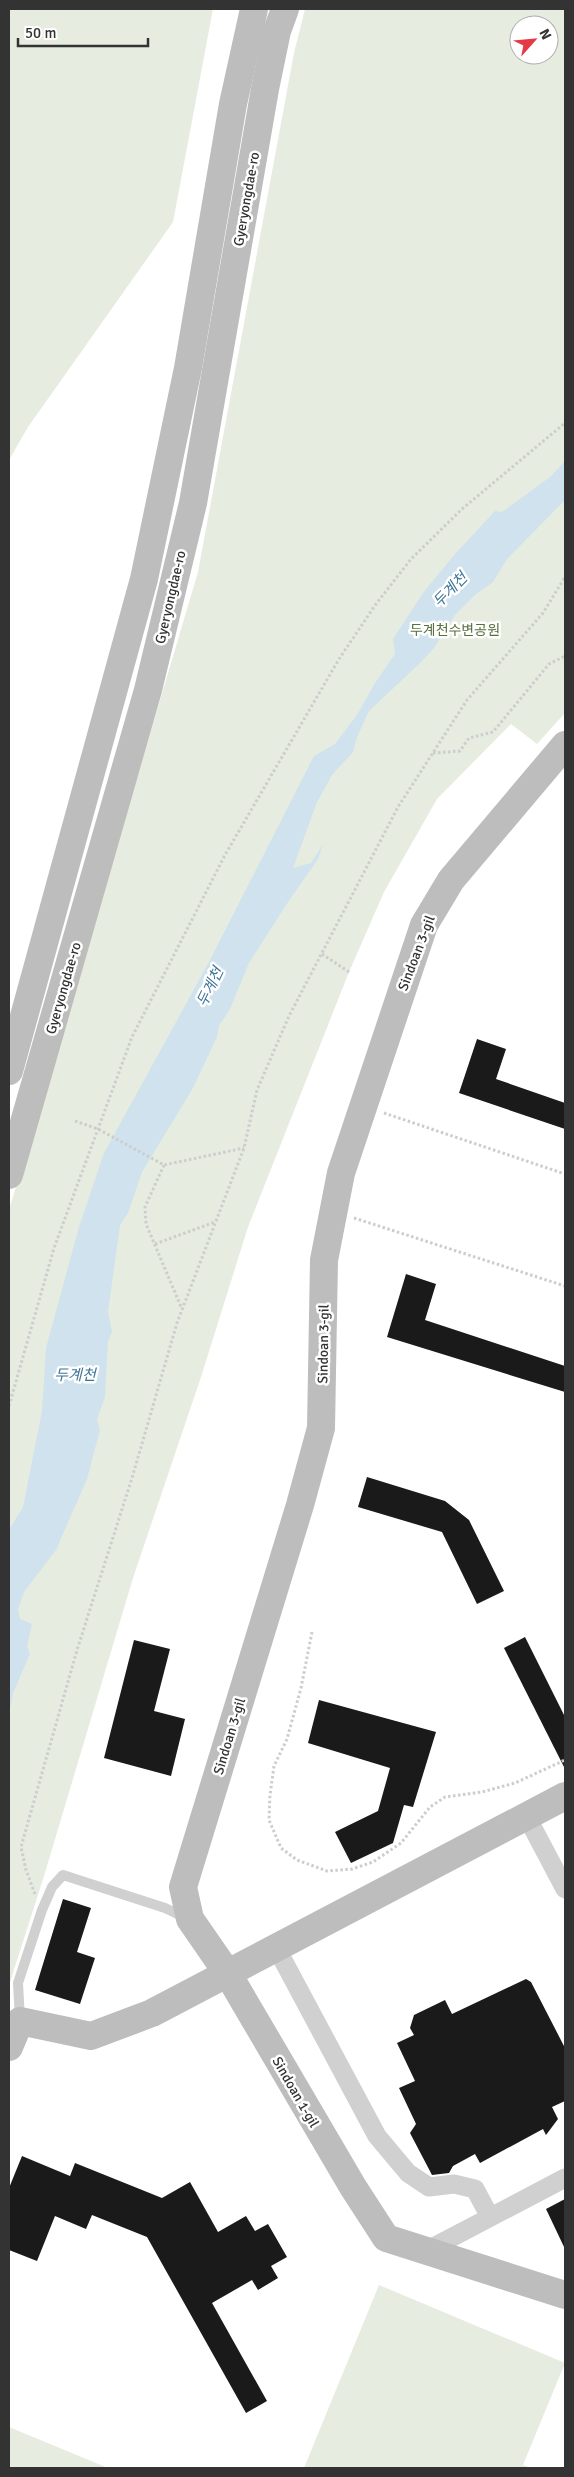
<svg xmlns="http://www.w3.org/2000/svg" width="574" height="2477" font-family="Signika,'Noto Sans KR',sans-serif">
	<style>
		.green { fill: #e6ecdf; fill-rule: evenodd }
		.water { fill: #cfe2ee }
		.building { fill: #1a1a1a }
		.lines { fill: none; stroke-linecap: round; stroke-linejoin: round }
		.path { stroke: #cdcdcd; stroke-width: 3; stroke-dasharray: 2.5 2.5; stroke-linecap: butt }
		.lane { stroke: #d0d0d0; stroke-width: 10 }
		.street { stroke: #d0d0d0; stroke-width: 19 }
		.secondary { stroke: #bdbdbd; stroke-width: 28 }
		.labels { text-anchor: middle; stroke-width: 5; stroke-linejoin: round; paint-order: stroke }
		.street-label { font-size: 14px; fill: #333; stroke: #fff }
		.park-label { font-size: 14px; fill: #56703f; stroke: #fff }
		.water-label { font-size: 15px; font-style: italic; fill: #3f7597; stroke: #fff }
	</style>
	<rect width="100%" height="100%" fill="#fff"/>
	<g class="green">
		<path d="M9,9H213L173,222L28,427L9,460Z"/>
		<path d="M305,9H565V713L537,744L511,724L437,799L384,892L349,972L248,1227L201,1377L133,1578L44,1876L10,1982L9,1210L198,572L294,53ZM519,25H549V55H519Z"/>
		<path d="M379,2285L565,2363L523,2465L531,2468H304Z"/>
		<path d="M9,2427L108,2468H9Z"/>
	</g>
	<path class="water" d="M565,461V500L507,559L493,582L476,594L455,615L434,648L419,664L369,711L357,737L353,752L332,775L317,802L293,868L311,863L323,844L318,859L286,905L249,963L230,1009L219,1026L217,1037L193,1088L142,1172L128,1213L120,1225L108,1312L112,1332L108,1341L105,1397L97,1419L100,1430L87,1479L56,1550L24,1592L18,1610L20,1619L32,1624L27,1646L30,1654L13,1693L9,1714V1530L23,1507L42,1411L46,1348L79,1227L104,1153L209,962L314,756L335,744L357,715L375,683L395,654L393,639L423,593L455,554L495,511L502,512L550,477Z"/>
	<g class="building">
		<path d="M477,1039L506,1049L496,1079L565,1103V1129L459,1093Z"/>
		<path d="M406,1274L436,1284L425,1320L565,1366V1392L387,1337Z"/>
		<path d="M367,1477L445,1501L469,1520L504,1591L477,1604L442,1532L358,1507Z"/>
		<path d="M525,1637L565,1717V1769L504,1648Z"/>
		<path d="M134,1640L170,1649L154,1711L185,1719L171,1776L104,1758Z"/>
		<path d="M319,1700L436,1732L413,1807L404,1805L393,1843L351,1863L335,1832L378,1811L390,1768L308,1743Z"/>
		<path d="M63,1899L91,1908L77,1952L95,1958L80,2004L35,1990Z"/>
		<path d="M526,1979L531,1982L565,2048V2101L552,2107L558,2119L546,2135L543,2129L480,2163L475,2154L453,2166L449,2173L432,2175L410,2133L416,2124L399,2088L415,2081L397,2043L414,2035L410,2028L414,2015L445,2000L452,2014Z"/>
		<path d="M22,2156L70,2176L75,2163L162,2198L190,2182L218,2232L246,2216L255,2231L268,2224L287,2257L271,2266L278,2278L258,2290L252,2280L212,2303L267,2401L246,2413L147,2237L92,2215L86,2229L55,2216L37,2261L9,2250V2188Z"/>
		<path d="M565,2199V2249L546,2209Z"/>
	</g>
	<g class="lines">
		<g class="path">
			<path d="M433,753L460,751L469,738L493,732L549,664L565,656"/>
			<path d="M322,954L349,972"/>
			<path d="M384,1113L565,1174"/>
			<path d="M75,1121L98,1129L164,1165L244,1148"/>
			<path d="M164,1165L145,1207L146,1224L182,1309"/>
			<path d="M354,1218L565,1286"/>
			<path d="M155,1244L215,1222"/>
			<path d="M9,1406L54,1248L132,1037L225,855L339,659L376,604L411,559L462,509L565,423"/>
			<path d="M312,1632L301,1688L287,1739L274,1766L270,1795L269,1820L281,1848L297,1860L327,1871L352,1869L373,1862L401,1843L430,1807L445,1797L482,1792L515,1783L565,1760"/>
			<path d="M35,1894L26,1870L21,1847L77,1650L132,1478L177,1323L244,1148L257,1090L289,1016L398,807L467,700L543,613L565,577"/>
		</g>
		<path class="lane" d="M20,2020L18,1983L42,1910L52,1887L63,1875L165,1908L186,1918"/>
		<g class="street">
			<path d="M527,1817L565,1889"/>
			<path d="M277,1949L377,2136L408,2173L429,2187L454,2184L475,2189L490,2217"/>
			<path d="M426,2251L565,2178"/>
		</g>
		<g class="secondary">
			<path d="M565,745L451,880L424,925L341,1173L324,1260L321,1428L300,1505L183,1887L190,1919L228,1974L353,2187L386,2238L565,2295"/>
			<path d="M9,1071L144,579L188,368L233,104L254,9"/>
			<path d="M9,1175L148,690L193,503L265,89L277,31L285,9"/>
			<path d="M9,2047L20,2021L91,2036L152,2013L565,1796"/>
		</g>
	</g>
	<g class="labels">
		<g class="street-label">
			<text transform="translate(246 199) rotate(-80)" y="5">Gyeryongdae-ro</text>
			<text transform="translate(170 597) rotate(-77)" y="5">Gyeryongdae-ro</text>
			<text transform="translate(416 953) rotate(-69)" y="5">Sindoan 3-gil</text>
			<text transform="translate(63 988) rotate(-74)" y="5">Gyeryongdae-ro</text>
			<text transform="translate(323 1344) rotate(-89)" y="5">Sindoan 3-gil</text>
			<text transform="translate(229 1736) rotate(-73)" y="5">Sindoan 3-gil</text>
			<text transform="translate(296 2092) rotate(60)" y="5">Sindoan 1-gil</text>
		</g>
		<g class="park-label">
			<text x="455" y="635">두계천수변공원</text>
		</g>
		<g class="water-label">
			<text transform="translate(450 590) rotate(-46)" y="5">두계천</text>
			<text transform="translate(210 987) rotate(-64)" y="5">두계천</text>
			<text x="75" y="1380">두계천</text>
		</g>
	</g>
	<rect width="574" height="2477" fill="none" stroke="#333333" stroke-width="20"/>
	<g transform="translate(534 40) rotate(63)"><circle r="24" fill="#ffffff" stroke="#adadad"/>
	<path d="M0-4L9 19L0 12L-9 19Z" fill="#e63946"/>
	<text y="-8" font-size="14" font-weight="bold" text-anchor="middle" fill="#333333">N</text>
	</g>
	<path d="M18 38v8h130v-8" fill="none" stroke="#333333" stroke-width="2.5"/>
	<text x="25" y="38" font-size="15" fill="#333333" stroke="#ffffff" stroke-width="4" paint-order="stroke">50 m</text>
</svg>
